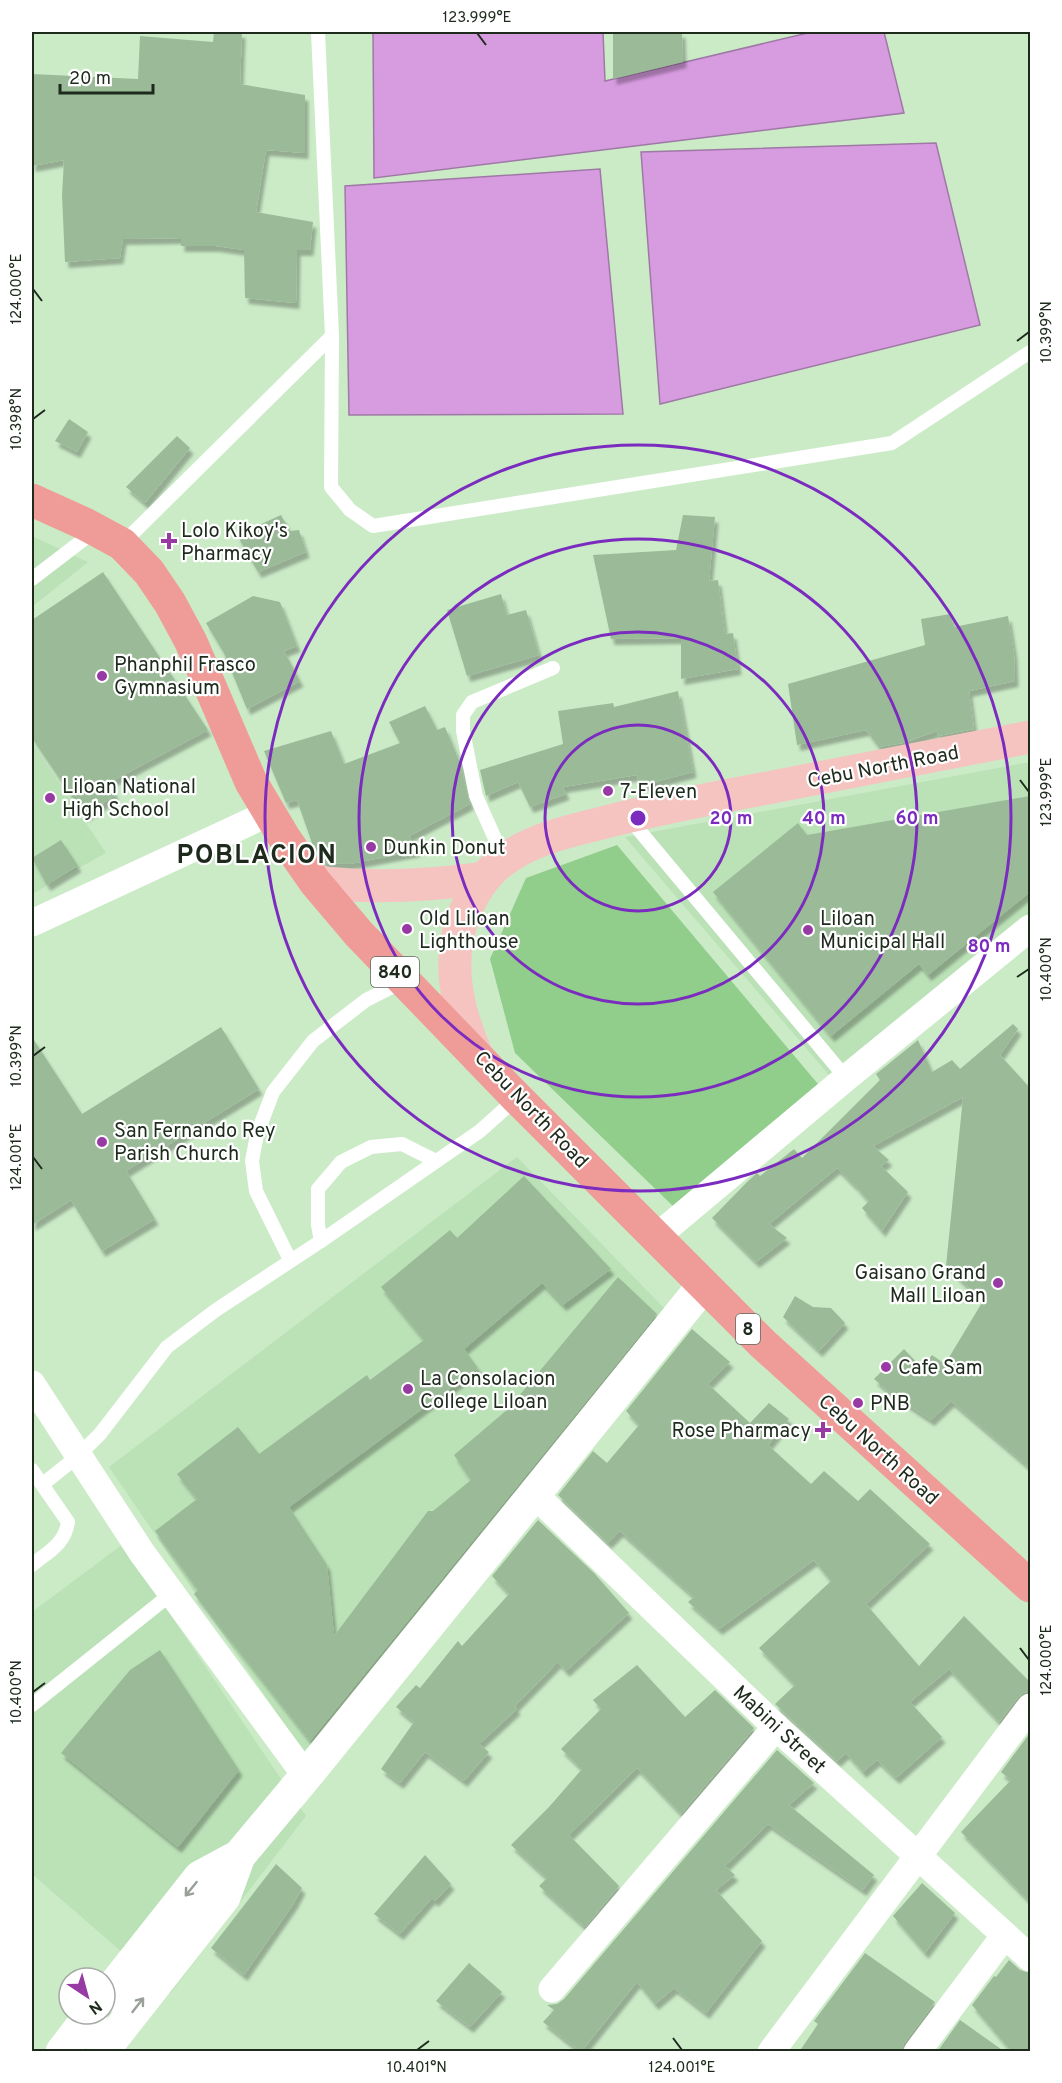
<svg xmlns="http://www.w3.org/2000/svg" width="1062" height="2083" font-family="Overpass,sans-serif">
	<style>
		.built { fill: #bbe1b7 }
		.green { fill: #91cd8b }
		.water { fill: #d79be0; stroke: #9f79a5; stroke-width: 1.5 }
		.building { fill: #9bbb98; filter: url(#shadow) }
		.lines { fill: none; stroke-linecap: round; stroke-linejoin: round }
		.lane { stroke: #fff; stroke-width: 14 }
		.street { stroke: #fff; stroke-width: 27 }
		.secondary { stroke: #fff; stroke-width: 33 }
		.primary { stroke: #f5c4c1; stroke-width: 33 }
		.highway { stroke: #ef9c98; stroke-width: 33 }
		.oneway { stroke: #999f99 }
		.ticks { fill: none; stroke: #1d2a1c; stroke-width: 2 }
		.ring { fill: none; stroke: #7b2cbf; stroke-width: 3 }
		.poi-dot { fill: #973aa4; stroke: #fff; stroke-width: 2 }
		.labels { text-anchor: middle; stroke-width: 4.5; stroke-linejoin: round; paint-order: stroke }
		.shield { fill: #fff; stroke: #616a60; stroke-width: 1.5 }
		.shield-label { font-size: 18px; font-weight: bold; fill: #1d2a1c }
		.poi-label { font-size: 20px; fill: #1d2a1c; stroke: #fff; text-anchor: start }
		.street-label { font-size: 20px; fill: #1d2a1c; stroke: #fff }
		.district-label { font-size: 26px; font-weight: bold; letter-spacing: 1.5px; fill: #1d2a1c; stroke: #fff }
		.centre { fill: #7b2cbf; stroke: #fff; stroke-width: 3 }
		.ring-label { font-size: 18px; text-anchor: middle; font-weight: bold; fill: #7b2cbf; stroke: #fff; stroke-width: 4.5; stroke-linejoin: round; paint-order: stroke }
		.neatline { fill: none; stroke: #1d2a1c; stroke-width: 2 }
		.ticks-label { font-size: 15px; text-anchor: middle; fill: #1d2a1c }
	</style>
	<defs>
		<filter id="shadow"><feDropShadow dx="3.5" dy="6" stdDeviation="1.5" flood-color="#0004"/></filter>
	</defs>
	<rect width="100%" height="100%" fill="#cbebc7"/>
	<g class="built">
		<path d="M32,536L88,562L32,607Z"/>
		<path d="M32,743L106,853L32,894Z"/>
		<path d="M1030,762V914L829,1075L625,837Z"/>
		<path d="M517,1157L667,1311L308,1759L109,1467Z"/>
		<path d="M123,1544L306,1816L170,1994L32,1874V1612Z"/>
	</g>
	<path class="green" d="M617,845L818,1084L674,1207L515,1053L490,959L526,878Z"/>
	<g class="water">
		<path d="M373,32H603L605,81L812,32H884L904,113L374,178Z"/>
		<path d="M936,143L980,325L660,404L641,152Z"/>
		<path d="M600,169L623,414L349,415L345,186Z"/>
	</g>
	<g class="building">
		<path d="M214,32H242L240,84L305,95V153L266,150L256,212L313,222L310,250H297L296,303L245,298L244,250L216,246H181V238L123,239L120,258L65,262L62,195L64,160L32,166V74L138,79L140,36L213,42Z"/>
		<path d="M613,32H682L683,62L613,79Z"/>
		<path d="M69,419L88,432L77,452L55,441Z"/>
		<path d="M177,436L190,448L145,503L126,487Z"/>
		<path d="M281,515L290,531L299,530L306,552L258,572L237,535Z"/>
		<path d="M683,515L715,517L709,581L718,580L725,634L733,633L738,669L681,679V638L611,639L593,555L676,550Z"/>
		<path d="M103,572L208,730L110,782L115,795L85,816L32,738V620Z"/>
		<path d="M501,594L507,615L526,610L539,655L467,676L447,610Z"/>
		<path d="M253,596L280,602L297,646L284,651L300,681L247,709L224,653L206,623Z"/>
		<path d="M950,614L954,627L1008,616L1014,654L1015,681L969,691L974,729L938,736L937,731L903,743L879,747L866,730L797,745L788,684L925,645L921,619Z"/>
		<path d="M678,691L693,772L639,786L637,775L563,787L566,794L530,807L518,782L486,796L480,770L563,744L558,711L613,703L614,707Z"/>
		<path d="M425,706L437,730L445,727L460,763L470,804L409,836L417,851L349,864L324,863L313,846L297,800L286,803L264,751L331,731L344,764L400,743L389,722Z"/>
		<path d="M1030,796V892L928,975L919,964L831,1036L713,892L798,823L807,835Z"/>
		<path d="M61,840L78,866L47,885L32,858Z"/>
		<path d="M1013,1024L1018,1029L1000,1055L1030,1088V1468L951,1401L931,1420L889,1392L874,1379L904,1349L922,1368L932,1355L945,1364L983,1301L946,1266L963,1097L873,1146L889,1160L881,1166L908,1192L882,1231L862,1208L869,1201L856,1187L857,1184L855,1186L837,1168L769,1224L787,1238L756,1262L712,1218L747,1182L757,1173L760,1176L794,1149L802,1158L880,1080L876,1074L918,1040L932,1072L952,1060L960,1069Z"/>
		<path d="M221,1027L259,1089L126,1171L155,1219L102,1251L71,1200L32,1225V1037L82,1114Z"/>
		<path d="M524,1176L611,1269L563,1305L542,1283L464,1349L478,1368L289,1507L327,1565L334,1636L428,1511H433L471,1480L454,1455L508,1409L618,1277L657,1314L310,1741L194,1594L198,1590L155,1531L197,1499L177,1474L238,1427L259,1454L367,1375L370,1380L424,1340L381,1287L450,1230L457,1238Z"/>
		<path d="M795,1296L813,1307L831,1308L845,1323L819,1351L783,1317Z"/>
		<path d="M692,1329L730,1362L708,1384L750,1423L769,1403L789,1419L768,1445L811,1484L824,1471L858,1501L870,1489L930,1544L866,1604L919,1666L964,1616L1030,1682V1691L1023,1693L1018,1697L999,1722L949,1669L910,1702L942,1737L896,1778L877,1760L863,1772L846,1753L837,1761L775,1704L795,1685L759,1648L831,1581L814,1560L719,1629L688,1602L694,1597L620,1531L608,1543L558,1495L593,1451L607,1463L639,1425L626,1411Z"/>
		<path d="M538,1520L594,1573L629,1613L566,1671L558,1662L515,1706L517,1709L479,1744L489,1752L464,1781L425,1752L400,1783L381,1769L414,1722L396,1707L416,1685L420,1688L458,1641L462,1646L509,1594L492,1576Z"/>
		<path d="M160,1650L239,1770L178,1847L61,1753L130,1670Z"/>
		<path d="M637,1665L685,1717L715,1690L754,1728L681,1814L637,1768L569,1835L619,1886L585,1927L539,1886L547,1878L511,1845L549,1807L582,1769L561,1749L601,1709L593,1700Z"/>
		<path d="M1030,1733V1902L961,1832L1011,1780L1001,1772Z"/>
		<path d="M777,1750L814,1783L789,1805L874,1875L863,1890L768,1824L725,1866L735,1875L716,1890L762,1941L706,2013L674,1988L655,2004L637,1982L581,2052L543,2022L554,2010L547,2005L557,2004L564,1999Z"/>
		<path d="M425,1855L451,1884L435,1901L432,1898L400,1934L374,1914Z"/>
		<path d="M276,1864L302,1888L294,1903L244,1975L211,1948Z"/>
		<path d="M922,1883L955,1913L925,1953L893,1916Z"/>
		<path d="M865,1953L935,2002L904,2043L901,2052H799L818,2024L814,2021Z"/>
		<path d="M1009,1960L1020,1970L1030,1973V2052H1012L972,2005L994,1976L996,1977Z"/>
		<path d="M469,1963L502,1992L470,2027L436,2001Z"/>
		<path d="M960,2020L1005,2052H937Z"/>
	</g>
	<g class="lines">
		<g class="lane">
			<path d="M318,32L332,336L331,487L350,510L373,526L892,443L1030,352"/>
			<path d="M122,544L332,336"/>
			<path d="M32,579L96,530"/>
			<path d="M628,817L846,1078"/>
			<path d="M504,859L476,796L463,731V715L472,702L553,668"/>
			<path d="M321,1241L318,1225V1189L341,1162L371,1147L402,1144L436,1161"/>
			<path d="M290,1260L256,1191L252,1161L257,1134L273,1092L313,1041L366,1000L404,981"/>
			<path d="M32,1470L68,1522C65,1544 48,1552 32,1565"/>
			<path d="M43,1484L78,1456L100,1434L167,1347L216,1310L321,1241L480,1131L517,1098"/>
			<path d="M32,1705L171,1594"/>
		</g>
		<g class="street">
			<path d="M32,923L269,813"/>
			<path d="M655,1238L846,1078L1030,928"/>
			<path d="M32,1384L142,1553L306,1776"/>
			<path d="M534,1494L776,1727L1030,1958"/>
			<path d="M552,1989L776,1727"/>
			<path d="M771,2052L1030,1707"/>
			<path d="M917,2052L1005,1935"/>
		</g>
		<g class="secondary">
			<path d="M105,1997L200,1877L239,1856"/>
			<path d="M62,2052L91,2014"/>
			<path d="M102,2052L224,1897L239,1856L306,1776L703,1286"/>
		</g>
		<g class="primary">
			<path d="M315,882C373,889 427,886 484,878"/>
			<path d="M478,1058C456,1009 444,956 468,905C475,891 483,878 494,868C524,841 565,832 602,823C655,809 709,799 762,789C852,772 941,754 1030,737"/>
		</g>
		<path class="highway" d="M32,500L85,524L122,544L149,572L170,603L191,642L251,782L285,839L315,882L359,934L517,1098L763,1344L1030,1586"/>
	</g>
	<defs><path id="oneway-shaft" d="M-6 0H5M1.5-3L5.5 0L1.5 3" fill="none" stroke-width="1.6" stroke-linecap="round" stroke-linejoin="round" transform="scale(1.5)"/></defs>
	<g class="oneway">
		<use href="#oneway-shaft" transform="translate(191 1889) rotate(129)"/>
		<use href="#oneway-shaft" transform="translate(138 2005) rotate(-52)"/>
	</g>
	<path class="ticks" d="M477,33L486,45M33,289L42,301M1017,341L1029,332M33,419L45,410M1020,780L1029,792M1017,977L1029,969M33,1056L45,1047M33,1157L42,1169M1020,1648L1029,1660M33,1692L45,1683M673,2038L682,2050M417,2050L429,2041"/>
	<g class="ring">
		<circle cx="638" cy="818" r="93"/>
		<circle cx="638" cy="818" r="186"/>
		<circle cx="638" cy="818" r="279"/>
		<circle cx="638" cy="818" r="373"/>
	</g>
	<g class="poi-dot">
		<path d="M166 532h6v6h6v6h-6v6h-6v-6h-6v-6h6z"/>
		<circle cx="102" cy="676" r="6"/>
		<circle cx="608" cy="791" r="6"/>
		<circle cx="50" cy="798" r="6"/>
		<circle cx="371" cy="847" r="6"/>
		<circle cx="407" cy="929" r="6"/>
		<circle cx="808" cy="930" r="6"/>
		<circle cx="102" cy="1142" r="6"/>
		<circle cx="998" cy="1283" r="6"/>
		<circle cx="886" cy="1367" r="6"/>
		<circle cx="408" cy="1389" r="6"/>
		<circle cx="858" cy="1403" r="6"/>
		<path d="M820 1421h6v6h6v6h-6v6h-6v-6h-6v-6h6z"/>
	</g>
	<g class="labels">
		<g class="shield">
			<rect x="371" y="957" width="48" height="30" rx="4.5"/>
			<rect x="736" y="1314" width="24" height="30" rx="4.5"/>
		</g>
		<g class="shield-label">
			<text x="395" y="978">840</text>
			<text x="748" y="1335">8</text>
		</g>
		<g class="poi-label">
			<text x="181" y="537">Lolo Kikoy's<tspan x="181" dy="23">Pharmacy</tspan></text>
			<text x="114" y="671">Phanphil Frasco<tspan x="114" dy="23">Gymnasium</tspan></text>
			<text x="62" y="793">Liloan National<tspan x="62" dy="23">High School</tspan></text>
			<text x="620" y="798">7-Eleven</text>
			<text x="383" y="854">Dunkin Donut</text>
			<text x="419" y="925">Old Liloan<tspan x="419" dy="23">Lighthouse</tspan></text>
			<text x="820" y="925">Liloan<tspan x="820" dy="23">Municipal Hall</tspan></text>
			<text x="114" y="1137">San Fernando Rey<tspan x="114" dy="23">Parish Church</tspan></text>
			<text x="986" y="1279" text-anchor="end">Gaisano Grand<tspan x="986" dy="23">Mall Liloan</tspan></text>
			<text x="898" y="1374">Cafe Sam</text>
			<text x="420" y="1385">La Consolacion<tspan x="420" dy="23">College Liloan</tspan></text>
			<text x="870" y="1410">PNB</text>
			<text x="811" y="1437" text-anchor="end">Rose Pharmacy</text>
		</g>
		<g class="street-label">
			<text transform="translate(883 766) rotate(-11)" y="7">Cebu North Road</text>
			<text transform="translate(532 1109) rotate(46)" y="7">Cebu North Road</text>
			<text transform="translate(879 1449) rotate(42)" y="7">Cebu North Road</text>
			<text transform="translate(780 1729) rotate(43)" y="7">Mabini Street</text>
		</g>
		<g class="district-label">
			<text x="257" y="863">POBLACION</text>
		</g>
	</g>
	<circle cx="638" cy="818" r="9" class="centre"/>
	<g class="ring-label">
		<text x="731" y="824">20 m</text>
		<text x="824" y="824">40 m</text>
		<text x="917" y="824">60 m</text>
		<text x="989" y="952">80 m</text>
	</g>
	<rect width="1062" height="2083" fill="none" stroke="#ffffff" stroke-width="66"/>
	<g transform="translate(87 1996) rotate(144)"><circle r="28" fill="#ffffff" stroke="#a5aaa4" stroke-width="1.5"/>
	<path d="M0-4.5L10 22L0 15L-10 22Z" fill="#973aa4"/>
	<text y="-9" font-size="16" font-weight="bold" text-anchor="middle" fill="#1d2a1c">N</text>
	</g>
	<path d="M60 84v9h93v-9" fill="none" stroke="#1d2a1c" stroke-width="3"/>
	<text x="69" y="84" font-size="18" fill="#1d2a1c" stroke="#ffffff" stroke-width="4.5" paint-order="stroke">20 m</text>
	<rect x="33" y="33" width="996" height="2017" class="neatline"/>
	<g class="ticks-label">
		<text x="477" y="22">123.999°E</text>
		<text transform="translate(16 289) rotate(-90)" y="5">124.000°E</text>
		<text transform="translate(1046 332) rotate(-90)" y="5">10.399°N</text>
		<text transform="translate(16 419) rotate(-90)" y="5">10.398°N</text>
		<text transform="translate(1046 792) rotate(-90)" y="5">123.999°E</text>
		<text transform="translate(1046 969) rotate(-90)" y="5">10.400°N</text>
		<text transform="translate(16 1056) rotate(-90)" y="5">10.399°N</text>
		<text transform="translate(16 1157) rotate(-90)" y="5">124.001°E</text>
		<text transform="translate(1046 1660) rotate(-90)" y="5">124.000°E</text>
		<text transform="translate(16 1692) rotate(-90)" y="5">10.400°N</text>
		<text x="417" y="2072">10.401°N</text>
		<text x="682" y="2072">124.001°E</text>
	</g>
</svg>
